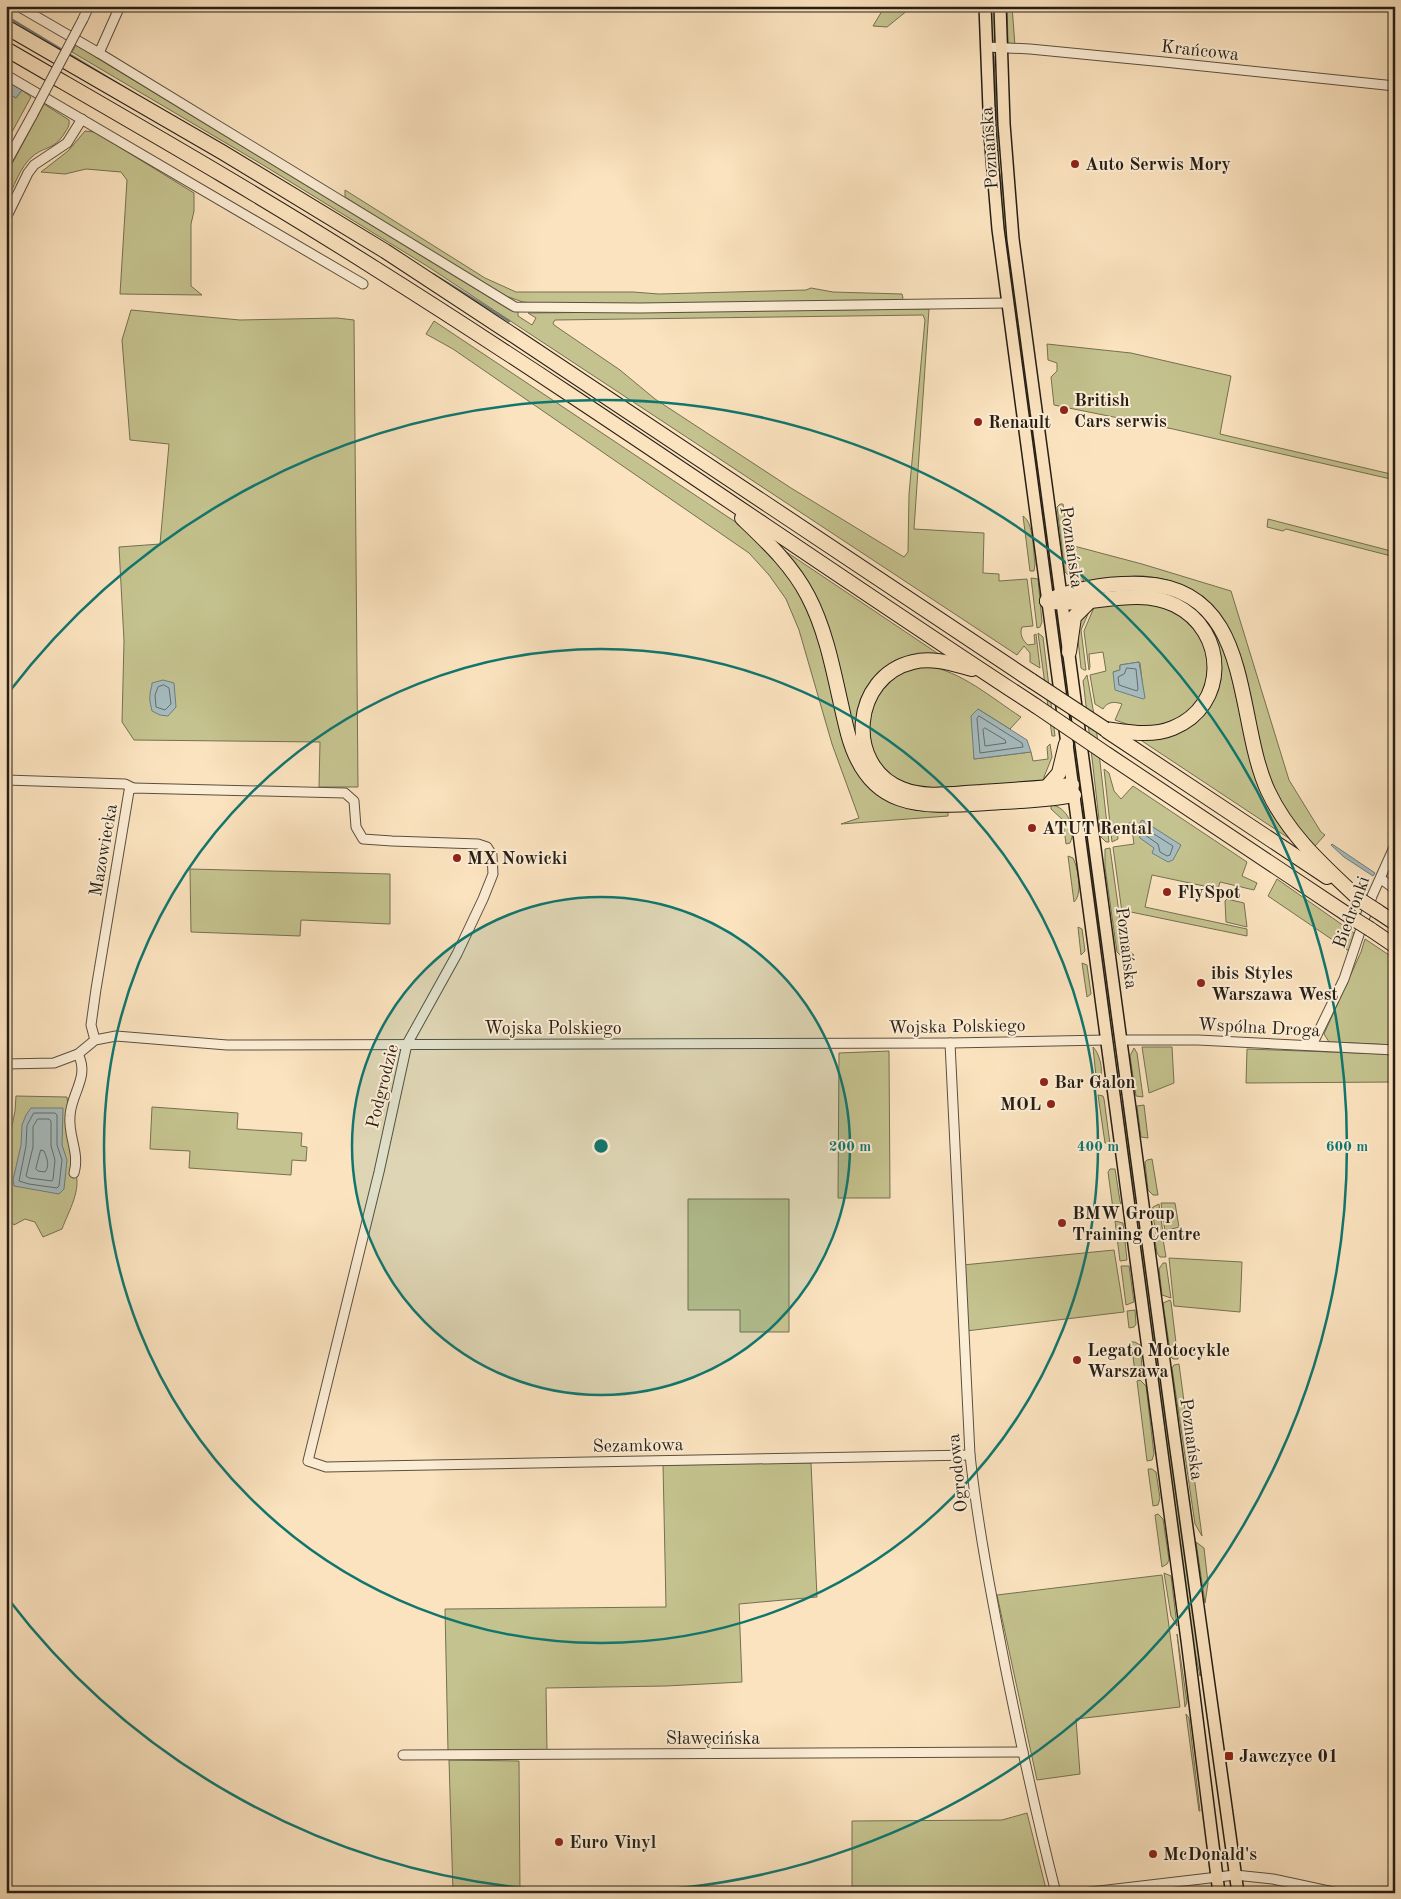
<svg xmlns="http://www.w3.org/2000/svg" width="1401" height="1899" font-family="'Old Standard TT',serif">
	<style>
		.green { fill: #c4c28e; stroke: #757052; fill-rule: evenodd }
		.water { fill: #a5bbbe; stroke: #727c7a }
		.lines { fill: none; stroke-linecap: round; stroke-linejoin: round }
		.shore { stroke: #666c6a; stroke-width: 1 }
		.stream { stroke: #727c7a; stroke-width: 2.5 }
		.minor-casing { stroke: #5b4f40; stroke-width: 11 }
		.major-casing { stroke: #261e15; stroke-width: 14 }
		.highway-casing { stroke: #261e15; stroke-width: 16 }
		.minor { stroke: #fcedd5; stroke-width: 9 }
		.major { stroke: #fbe3bf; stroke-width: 11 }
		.highway { stroke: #fbe3bf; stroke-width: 14 }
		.minor-bridge-casing { stroke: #5b4f40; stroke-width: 11; stroke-linecap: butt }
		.highway-bridge-casing { stroke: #261e15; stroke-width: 16; stroke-linecap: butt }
		.minor-bridge { stroke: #fcedd5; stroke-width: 9 }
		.highway-bridge { stroke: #fbe3bf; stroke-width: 14 }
		.ring { fill: none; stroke: #0f766e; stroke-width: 2.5 }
		.poi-dot { fill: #8f2418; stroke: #fcedd5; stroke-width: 2 }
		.labels { text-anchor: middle; stroke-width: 4; stroke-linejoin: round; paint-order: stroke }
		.street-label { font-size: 18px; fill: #261e15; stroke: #fcedd5 }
		.poi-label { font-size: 18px; font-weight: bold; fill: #261e15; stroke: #fcedd5; text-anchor: start }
		.centre { fill: #0f766e; stroke: #fcedd5; stroke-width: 2.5 }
		.ring-label { font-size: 15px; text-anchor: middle; font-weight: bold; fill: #0f766e; stroke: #fcedd5; stroke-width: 4; stroke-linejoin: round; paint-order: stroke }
	</style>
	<rect width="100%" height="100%" fill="#fbe3bf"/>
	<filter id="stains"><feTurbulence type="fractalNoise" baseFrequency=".004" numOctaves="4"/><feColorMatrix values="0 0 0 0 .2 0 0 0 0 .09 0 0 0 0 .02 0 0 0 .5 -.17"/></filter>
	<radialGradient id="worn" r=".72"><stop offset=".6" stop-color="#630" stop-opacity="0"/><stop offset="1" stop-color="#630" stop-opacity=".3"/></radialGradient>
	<g class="green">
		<path d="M885,6H913L887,27L873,26Z"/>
		<path d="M990,6H995L996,38L994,41L991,40Z"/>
		<path d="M1007,6H1012L1015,46H1011L1008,42Z"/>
		<path d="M76,45L510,310L518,311V316L532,325L536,318L528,313L929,309L914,529L984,533L983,573L999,574V581L1027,579L1033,626L1022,627C1019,634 1023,641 1028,645L1035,644L1034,635L1036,634L1040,668L1030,662V653L1024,646L1017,655L427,266L263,165L72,52ZM923,315L925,320L909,494L908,552L904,557L791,488L655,399L620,370L554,325L553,323L555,320Z"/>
		<path d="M992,55L994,56L999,169L1007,217L1010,254L1007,253L997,174Z"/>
		<path d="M22,90L31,97L6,143V109L10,100L6,97V92L16,98Z"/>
		<path d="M44,104L69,120C70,126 67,129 64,134C54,150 45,146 33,156C20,166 13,189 6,203V175Z"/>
		<path d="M85,131L95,132L194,193V211L191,224V286L202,295L120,294L127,180L121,172L86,169L65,174L41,172L68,151Z"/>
		<path d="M345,190L485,278L516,292H633L659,294L806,290L811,288L833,292L902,294L903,298L901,301L552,305L523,302L500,294L345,197Z"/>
		<path d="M131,310L240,320L337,318L354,320L358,787H319L320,742L134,740L122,722L124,641L119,547L160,544L169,444L130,440L122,340Z"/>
		<path d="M434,321L749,531L766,546L799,590L815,627L846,749C867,798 895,813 948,812V816L841,824L859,818L832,744L799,630L786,599L769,575L749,553L453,349L426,334Z"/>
		<path d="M1021,327L1053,581L1034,441L1024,393L1016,329Z"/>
		<path d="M1047,344L1131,353L1231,376L1220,434L1395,475V480L1173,429L1054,405L1051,377L1057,371V363L1048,360Z"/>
		<path d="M1060,504H1063L1073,568L1083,578L1084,584L1076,582L1065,572L1057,507Z"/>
		<path d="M1023,516C1034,523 1033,551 1035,564L1034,571H1030Z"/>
		<path d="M1268,519L1395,552V557L1286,529L1283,531L1267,527Z"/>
		<path d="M1074,546L1142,564L1231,591L1289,780L1321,832L1325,835L1314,847C1290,823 1274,795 1264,762C1239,684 1252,586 1143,576C1126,575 1106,581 1090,583L1075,567Z"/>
		<path d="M782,549L943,657C931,659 899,661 889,666C862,679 856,714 857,741L834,654Z"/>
		<path d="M1031,578L1038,579L1042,622L1040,627L1037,628Z"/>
		<path d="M1139,601L1163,605L1183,615L1202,638L1208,658L1210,678L1193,710L1169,725L1141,729L1115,720L1122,704C1114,701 1107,702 1103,709L1095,704L1090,675L1106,671L1103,652L1089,654L1090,667L1089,670L1084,631L1095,605ZM1139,662L1140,663L1144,698L1113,672L1120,670V665Z"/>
		<path d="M1087,608L1088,614L1081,630L1086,670H1084L1081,668L1077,630L1078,620Z"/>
		<path d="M1058,609L1080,773L1077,780L1055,618Z"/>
		<path d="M1198,611L1219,634L1228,661L1244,732L1296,843L1136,737H1168L1187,728L1200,719L1213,701L1219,682L1211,631Z"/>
		<path d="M1038,633L1043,637L1055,736H1052Z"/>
		<path d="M926,666C960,670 993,699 1021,717L1010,729L978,709L974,759L1031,752L1033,761L1048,759L1047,747L1050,744L1052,757L1044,777V782L926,788C910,785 889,779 879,765C874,759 868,744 867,737C866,732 868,726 869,721C874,685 891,672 926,666Z"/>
		<path d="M1087,675L1096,726L1109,842H1106L1101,837L1084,688L1083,681Z"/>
		<path d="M1104,769L1109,773L1114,791L1121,799L1133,786L1247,862L1242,876L1257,883L1254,890L1220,882L1218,889L1152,875L1145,907L1247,929V936L1126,911L1130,952L1134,955L1128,956L1113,847L1134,844L1131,823L1117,825L1118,839L1112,842Z"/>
		<path d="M1051,805C1067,806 1077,829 1070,843L1066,844L1063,820L1051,809Z"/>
		<path d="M1081,809L1084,814L1098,925L1113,1011H1108Z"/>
		<path d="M1110,848L1125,956H1121L1117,952L1105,867V849Z"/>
		<path d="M1068,856L1073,858C1078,868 1083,894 1074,902Z"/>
		<path d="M190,869L390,874V924L301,920L300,936L191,932Z"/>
		<path d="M1277,879L1354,933L1349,951L1268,896Z"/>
		<path d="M1227,899L1244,903L1247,927L1226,922L1225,901Z"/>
		<path d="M1078,927L1082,929L1085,951L1081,955Z"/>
		<path d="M1365,939L1395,959V1045L1329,1042L1324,1034L1361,952Z"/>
		<path d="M1082,963L1087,965L1091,994L1087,997Z"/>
		<path d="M1093,1047C1101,1055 1105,1076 1097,1086Z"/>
		<path d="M1142,1047H1172L1174,1083L1149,1093Z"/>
		<path d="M1134,1048L1137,1053L1143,1097L1136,1096L1130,1056Z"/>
		<path d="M1247,1049L1386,1054L1395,1058L1394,1082L1246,1083Z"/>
		<path d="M889,1051L890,1198H838L839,1053Z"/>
		<path d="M1098,1095L1103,1096L1104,1099L1110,1144L1105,1143Z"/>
		<path d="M16,1096L67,1097L75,1170C82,1190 69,1210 62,1229L43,1237L35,1222L25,1219L14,1225L6,1215V1155L15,1111Z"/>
		<path d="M1125,1105L1193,1609L1201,1674L1200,1676L1193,1642L1120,1106Z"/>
		<path d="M1144,1105L1148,1138L1141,1137L1137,1106Z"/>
		<path d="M152,1107L238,1113L237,1129L302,1133L301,1146L307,1147L306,1161L292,1160L291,1175L189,1168L190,1151L150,1149Z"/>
		<path d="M1152,1159L1158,1195H1153L1148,1190L1145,1162L1147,1160Z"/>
		<path d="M1110,1169H1115L1120,1201L1121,1204L1116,1209H1113L1108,1172Z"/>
		<path d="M688,1199H789V1332H740V1310H688Z"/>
		<path d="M1161,1203H1175L1179,1227L1165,1231Z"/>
		<path d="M1159,1204L1163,1233L1156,1234L1152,1209L1153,1207Z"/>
		<path d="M1115,1221L1123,1223L1127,1260L1120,1261Z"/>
		<path d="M1157,1238L1163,1239L1166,1257H1160L1157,1253L1155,1240Z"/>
		<path d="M1114,1250L1124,1312L966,1331L963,1265Z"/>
		<path d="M1169,1258L1242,1262L1240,1312L1174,1306Z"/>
		<path d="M1163,1263H1166L1171,1298L1162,1295L1159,1269Z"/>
		<path d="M1121,1266H1129L1134,1302L1126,1305Z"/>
		<path d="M1170,1300L1171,1302L1178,1359H1173L1171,1357L1163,1303Z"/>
		<path d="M1135,1310L1136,1324L1134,1327L1129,1328L1127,1311Z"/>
		<path d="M1131,1342H1135L1140,1345L1142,1367L1135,1372Z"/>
		<path d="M1179,1364L1202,1536L1195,1524L1172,1368L1174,1365Z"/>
		<path d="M1140,1380L1146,1386L1154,1454L1152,1460L1147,1461L1137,1381Z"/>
		<path d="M739,1463H811L817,1597L739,1604L742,1682L666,1686L546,1688L547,1751H448L445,1609L666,1607L663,1464Z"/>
		<path d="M1148,1469H1152L1156,1472L1160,1498L1158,1505L1153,1506Z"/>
		<path d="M1158,1514L1163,1519L1169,1560L1167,1564L1162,1567L1155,1515Z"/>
		<path d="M1196,1542L1204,1548L1208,1583L1205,1603Z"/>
		<path d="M1164,1573L1171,1576L1177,1626L1171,1616Z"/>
		<path d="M1162,1575L1180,1707L1076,1719L1080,1774L1037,1780L997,1595Z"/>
		<path d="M1177,1634L1187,1702L1185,1707Z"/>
		<path d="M1186,1714L1189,1718L1200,1811H1199Z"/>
		<path d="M449,1760L519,1761L520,1893H453Z"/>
		<path d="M1027,1813L1047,1893H852V1821L1002,1820Z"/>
	</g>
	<g class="water">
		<path d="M6,81L22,90L16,98L6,92Z"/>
		<path d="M1139,662L1145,698L1143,699L1115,690L1113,672L1120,670V665Z"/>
		<path d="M163,680L174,683L176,707L168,716L160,715L152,711C151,706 149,700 150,695C150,690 152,688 152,683Z"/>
		<path d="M978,709L1027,740L1031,752L974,759L971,716Z"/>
		<path d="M1142,820L1181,845L1173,860L1168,862L1152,853L1154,848L1140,838L1138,826Z"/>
		<path d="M1332,844L1375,873L1373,876L1344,857L1331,845Z"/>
		<path d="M31,1108H63L62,1145L67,1160L64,1189L59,1194L14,1186L13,1180L21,1145L22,1125L26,1115Z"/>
	</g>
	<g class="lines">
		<g class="shore">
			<path d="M1127,668L1136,669L1138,689L1137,691L1119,685L1118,677L1124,674Z"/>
			<path d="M164,685L169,688L171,704L165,710L156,707L155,695L158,687Z"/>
			<path d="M979,716L1022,743L1023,747L980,753L977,719Z"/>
			<path d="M985,728L1005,740L1006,743L985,746L983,730Z"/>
			<path d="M1146,829L1173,846L1170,855L1167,856L1160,852L1158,844L1145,835L1144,831Z"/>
			<path d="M34,1113H55L57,1115V1145L62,1160L59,1186L57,1188L29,1184L19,1181L26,1146L27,1126Z"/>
			<path d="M38,1119H49L51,1121V1146L55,1160L53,1179L52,1181L29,1178L26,1176L33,1147V1127Z"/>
			<path d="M41,1150L44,1151C47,1158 50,1166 45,1172L38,1171L36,1169Z"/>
		</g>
		<g class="stream">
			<path d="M6,16L135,94"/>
			<path d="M433,274L509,321"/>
		</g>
		<defs>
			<g id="minor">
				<path d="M18,6L99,53L515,307L640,308L1008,303"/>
				<path d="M83,19L89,6"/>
				<path d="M987,47L1030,49L1164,62L1395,86"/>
				<path d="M99,53L120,6"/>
				<path d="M6,75L363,284"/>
				<path d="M6,163L33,114"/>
				<path d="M6,218L28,173L34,165L67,143L82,119"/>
				<path d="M6,780L125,784L133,788"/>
				<path d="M1381,879L1395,889"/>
				<path d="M95,1040L91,1025L96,989L129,791L133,788L345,793L354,801L356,827L363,839L392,841L478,844L487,847L492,855L493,874L483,899L457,954L407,1044L379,1172L308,1461L326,1467L970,1455"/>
				<path d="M1121,1040H1198L1395,1050"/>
				<path d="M950,1043L970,1455C978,1528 992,1599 1006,1671C1021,1745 1037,1819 1056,1893"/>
				<path d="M1312,1045L1344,979L1372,896L1395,845"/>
				<path d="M6,1064L54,1063L78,1054L95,1040L116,1036L227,1045L950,1043L1106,1040"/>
				<path d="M74,1173C80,1153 68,1137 70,1116C71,1093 90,1077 78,1054"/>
				<path d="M403,1755L1023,1752"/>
				<path d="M1082,1893L1235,1875L1273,1879L1338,1893"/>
			</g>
			<g id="major">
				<path d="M985,6L990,135L998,229L1187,1640L1219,1893"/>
				<path d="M1000,6L1004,124L1013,239L1173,1428L1238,1893"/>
			</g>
			<g id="highway">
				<path d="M6,27L222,152L385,251L516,337L1032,681"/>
				<path d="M6,49C130,121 255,192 376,269C599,409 815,562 1036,706"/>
				<path d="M742,518C767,542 792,565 808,596C830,638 836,688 848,734C869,811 920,807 987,803C1016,801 1045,801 1074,795"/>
				<path d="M1047,601C1076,588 1111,583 1143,584C1255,589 1234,717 1268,791C1289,836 1325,867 1360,900"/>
				<path d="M1047,601C1090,608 1134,586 1175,605C1228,631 1228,706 1173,728C1151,737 1128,732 1105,729"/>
				<path d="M1069,652L1074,617L1090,601"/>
				<path d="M972,669C953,664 933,657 913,662C852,676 844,766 902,789C926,799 956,793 981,792C1012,790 1042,788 1072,785"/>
				<path d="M1107,731L1327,877"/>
				<path d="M1108,755L1354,919"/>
				<path d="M1047,787L1059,773L1066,744"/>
				<path d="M1377,911L1395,923"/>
				<path d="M1370,929L1395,946"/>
			</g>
		</defs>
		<use href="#minor" class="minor-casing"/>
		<use href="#major" class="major-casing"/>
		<use href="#highway" class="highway-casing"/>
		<use href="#minor" class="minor"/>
		<use href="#major" class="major"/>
		<use href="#highway" class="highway"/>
		<defs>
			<path id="minor-bridge" d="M33,114L83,19"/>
			<g id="highway-bridge">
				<path d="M1032,681L1105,729"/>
				<path d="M1036,706L1108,755"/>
				<path d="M1360,900L1377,911"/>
				<path d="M1354,919L1370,929"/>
			</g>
		</defs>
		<use href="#minor-bridge" class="minor-bridge-casing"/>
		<use href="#highway-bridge" class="highway-bridge-casing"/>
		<use href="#minor-bridge" class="minor-bridge"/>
		<use href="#highway-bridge" class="highway-bridge"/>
	</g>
	<circle cx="601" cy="1146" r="249" fill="#0f766e" fill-opacity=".12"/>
	<g class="ring">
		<circle cx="601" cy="1146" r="249"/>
		<circle cx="601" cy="1146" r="497"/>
		<path d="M9 692A746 746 0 1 1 9 1600"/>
	</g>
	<g class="poi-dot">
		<circle cx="1075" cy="164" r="5"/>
		<circle cx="1064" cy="410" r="5"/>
		<circle cx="978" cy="422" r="5"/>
		<circle cx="1032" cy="828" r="5"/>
		<circle cx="457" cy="858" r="5"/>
		<circle cx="1167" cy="892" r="5"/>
		<circle cx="1201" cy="983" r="5"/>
		<circle cx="1044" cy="1082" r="5"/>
		<circle cx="1051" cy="1104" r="5"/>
		<circle cx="1062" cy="1223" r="5"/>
		<circle cx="1077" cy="1360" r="5"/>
		<rect x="1224" y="1751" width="10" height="10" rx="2.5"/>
		<circle cx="559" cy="1842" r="5"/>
		<circle cx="1153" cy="1854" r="5"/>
	</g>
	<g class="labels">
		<g class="street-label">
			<text transform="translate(1200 50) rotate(6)" y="6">Krańcowa</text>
			<text transform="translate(989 148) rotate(-94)" y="6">Poznańska</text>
			<text transform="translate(1072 547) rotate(82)" y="6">Poznańska</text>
			<text transform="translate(103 850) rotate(-80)" y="6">Mazowiecka</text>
			<text transform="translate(1351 912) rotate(-70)" y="6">Biedronki</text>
			<text transform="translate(1127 948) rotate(83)" y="6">Poznańska</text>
			<text transform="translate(957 1026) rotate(-1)" y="6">Wojska Polskiego</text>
			<text transform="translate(1259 1027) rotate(3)" y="6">Wspólna Droga</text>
			<text x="553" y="1034">Wojska Polskiego</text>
			<text transform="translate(382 1086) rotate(-76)" y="6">Podgrodzie</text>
			<text transform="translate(1192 1439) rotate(82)" y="6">Poznańska</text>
			<text transform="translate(638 1445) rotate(-1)" y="6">Sezamkowa</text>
			<text transform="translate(957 1473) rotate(-96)" y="6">Ogrodowa</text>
			<text x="713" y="1744">Sławęcińska</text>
		</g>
		<g class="poi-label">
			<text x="1085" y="170">Auto Serwis Mory</text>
			<text x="1074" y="406">British<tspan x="1074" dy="21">Cars serwis</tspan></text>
			<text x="988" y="428">Renault</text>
			<text x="1042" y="834">ATUT Rental</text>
			<text x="467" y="864">MX Nowicki</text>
			<text x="1177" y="898">FlySpot</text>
			<text x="1211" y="979">ibis Styles<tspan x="1211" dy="21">Warszawa West</tspan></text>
			<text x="1054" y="1088">Bar Galon</text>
			<text x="1041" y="1110" text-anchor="end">MOL</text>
			<text x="1072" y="1219">BMW Group<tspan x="1072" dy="21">Training Centre</tspan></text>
			<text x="1087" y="1356">Legato Motocykle<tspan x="1087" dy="21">Warszawa</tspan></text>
			<text x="1239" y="1762">Jawczyce 01</text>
			<text x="569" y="1848">Euro Vinyl</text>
			<text x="1163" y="1860">McDonald's</text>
		</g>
	</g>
	<circle cx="601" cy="1146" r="8" class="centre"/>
	<g class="ring-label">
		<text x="850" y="1151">200 m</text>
		<text x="1098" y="1151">400 m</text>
		<text x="1347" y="1151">600 m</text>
	</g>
	<rect width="1401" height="1899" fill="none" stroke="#fbe3bf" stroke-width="25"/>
	<rect x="8" y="8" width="1386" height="1884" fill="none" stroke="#261e15" stroke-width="2.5"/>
	<rect x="12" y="12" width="1376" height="1874" fill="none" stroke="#261e15"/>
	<rect width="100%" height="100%" filter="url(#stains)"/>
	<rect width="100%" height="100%" fill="url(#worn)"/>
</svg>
